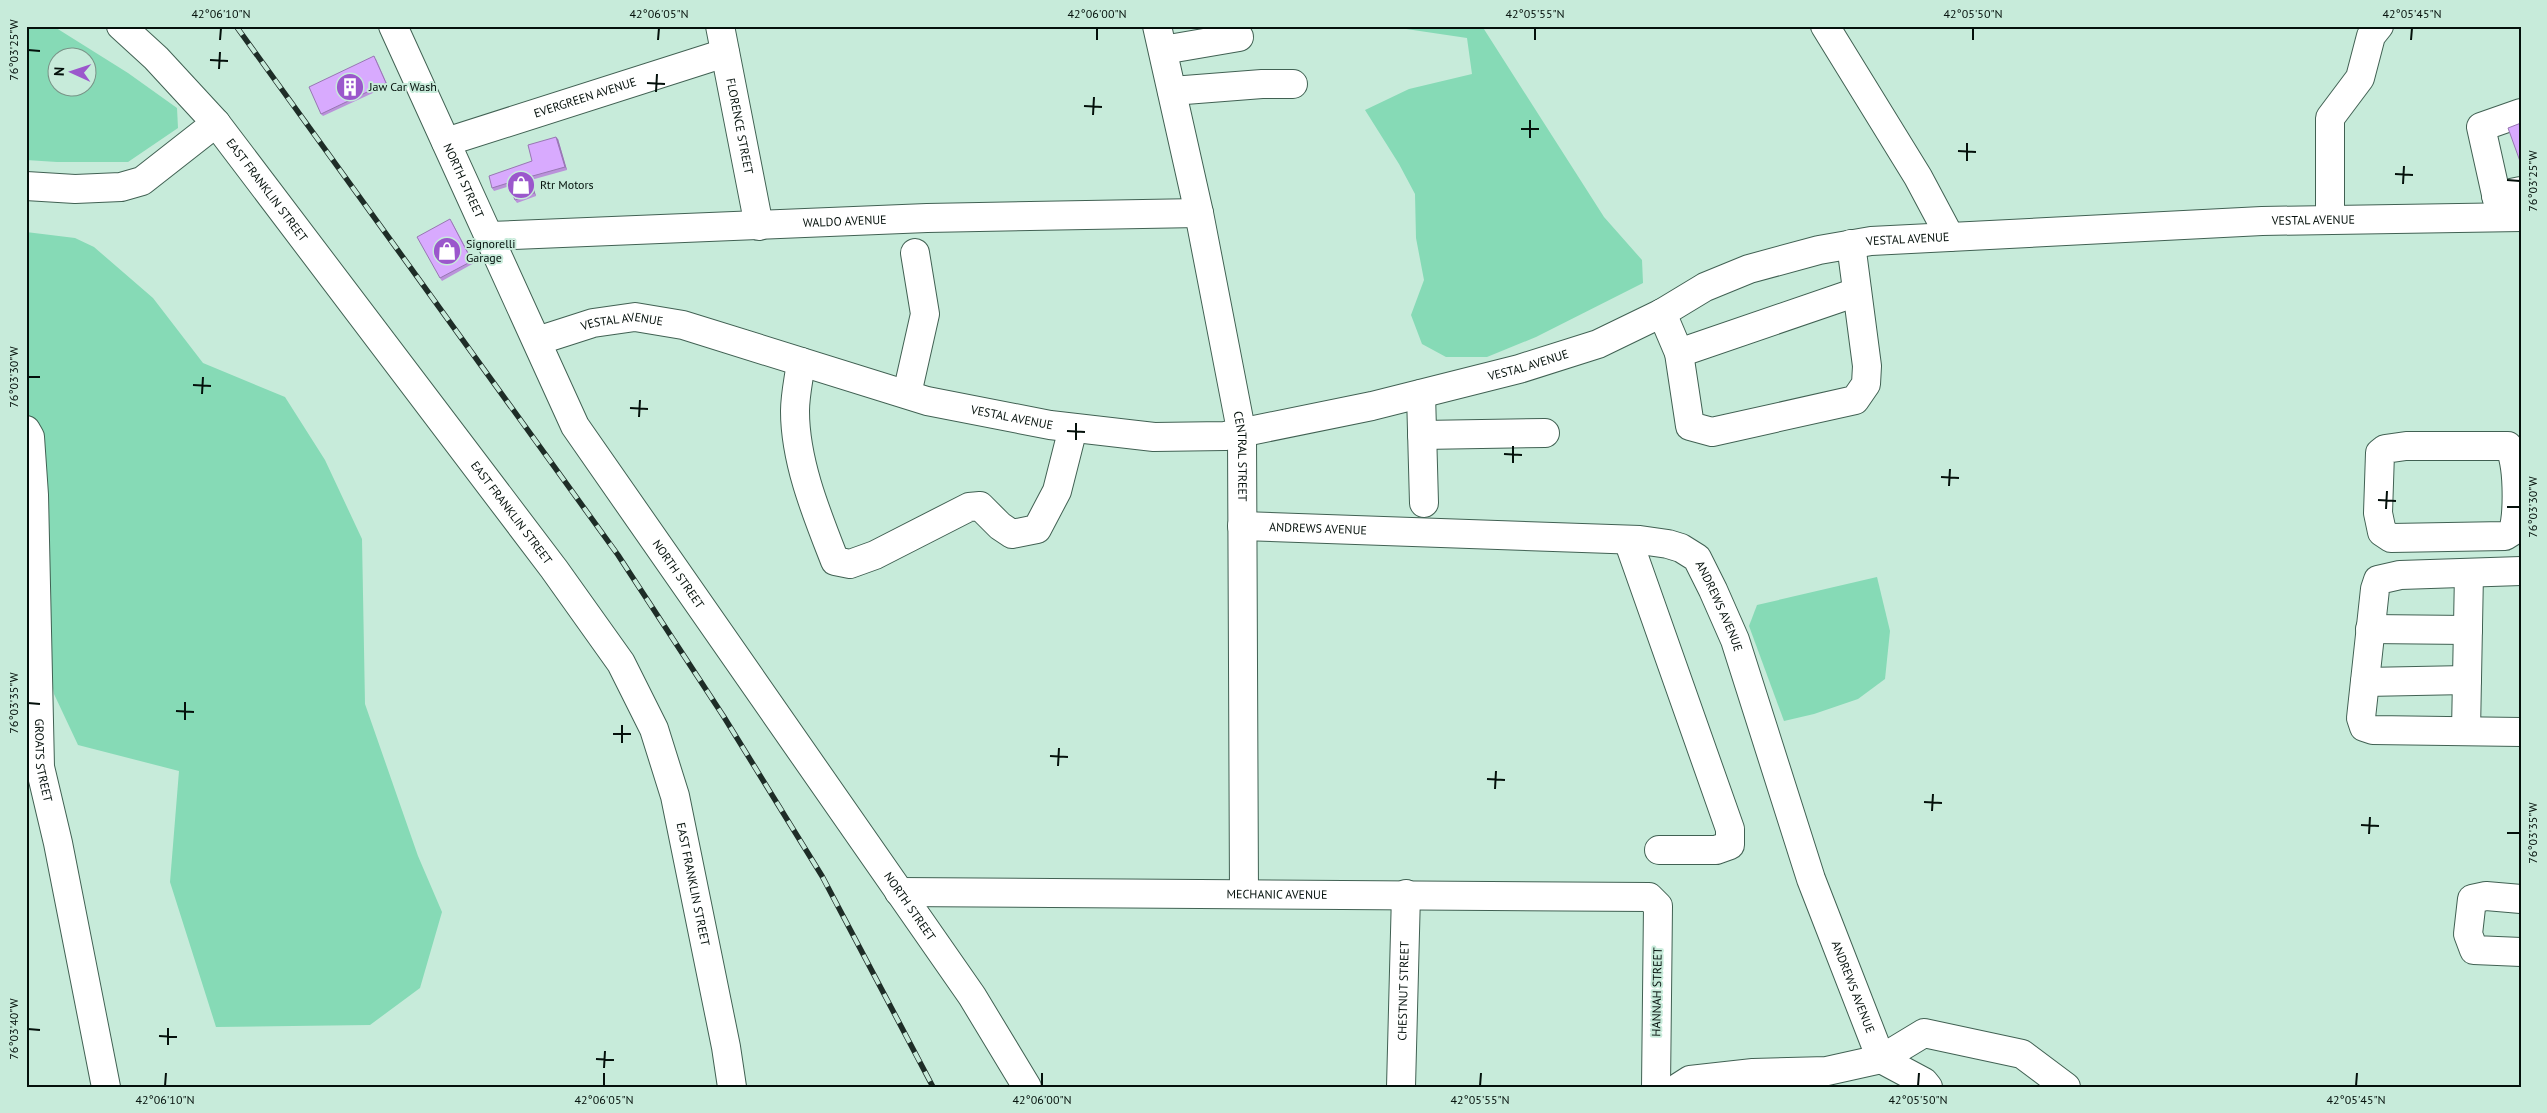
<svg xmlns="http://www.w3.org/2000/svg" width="2547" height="1113" font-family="'PT Sans',sans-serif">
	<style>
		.green { fill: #86dab6; fill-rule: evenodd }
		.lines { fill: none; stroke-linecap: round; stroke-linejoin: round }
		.minor-casing { stroke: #416153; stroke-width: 30 }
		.minor { stroke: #fff; stroke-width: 28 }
		.rail-casing { stroke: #1e2d27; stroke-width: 5.5 }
		.rail { stroke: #c7ebda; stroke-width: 4; stroke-dasharray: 11; stroke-linecap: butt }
		.wall { fill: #ba92da }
		.shaded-wall { fill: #9777b2 }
		.building { fill: #d8aafe; stroke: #9777b2 }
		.ticks { fill: none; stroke: #04100b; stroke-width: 2 }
		.labels { text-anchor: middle; stroke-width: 4; stroke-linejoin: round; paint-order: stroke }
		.poi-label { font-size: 12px; fill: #04100b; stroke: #c7ebda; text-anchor: start }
		.street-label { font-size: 12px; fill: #04100b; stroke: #c7ebda }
		.neatline { fill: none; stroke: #04100b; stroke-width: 2 }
		.ticks-label { font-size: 12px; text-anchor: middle; fill: #04100b }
	</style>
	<rect width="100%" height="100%" fill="#c7ebda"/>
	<g class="green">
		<path d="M26,26H53L128,73L177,108L178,128L128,162H57L26,160ZM58,58H88V88H58Z"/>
		<path d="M1386,26H1482L1604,217L1642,260L1643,283L1536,337L1487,357H1446L1422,344L1411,315L1424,280L1416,238L1415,194L1399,164L1365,110L1409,89L1472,74L1467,38Z"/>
		<path d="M26,232L75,238L94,247L153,298L203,363L285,397L325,460L362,539L365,704L418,856L442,912L420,988L370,1025L216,1027L170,882L179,771L78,745L54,694L26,535Z"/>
		<path d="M1877,577L1890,631L1885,679L1858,699L1814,714L1784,721L1749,626L1757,605Z"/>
	</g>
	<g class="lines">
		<defs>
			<g id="minor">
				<path id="s1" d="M121,26L156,58L216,123L554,569L621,663L654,729L675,796L726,1047L732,1087"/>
				<path id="s2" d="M393,26L575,426L972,996L1027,1087"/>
				<path id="s3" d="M720,26L759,226"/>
				<path id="s4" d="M1157,26L1199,213L1242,435L1244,894"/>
				<path d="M1825,26L1918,177L1950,237"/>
				<path d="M1163,50L1239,37"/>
				<path d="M1172,91L1262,84H1293"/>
				<path id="s5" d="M446,142L725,53"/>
				<path d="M26,186L75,189L121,187L142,181L216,123"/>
				<path d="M2496,196L2521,191"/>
				<path d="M2501,217L2481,127L2521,113"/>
				<path d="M2330,220V118L2360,78L2371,36L2379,26"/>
				<path id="s6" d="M490,236L927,218L1199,213"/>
				<path d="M1662,313L1679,353L1690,426L1712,432L1855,400L1866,384L1867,366L1851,244"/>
				<path id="s7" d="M537,341L593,323L635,317L683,325L927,401L1050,425L1154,437L1225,436L1372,406L1519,369L1598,344L1662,313L1705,287L1749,269L1819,250L1871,241L2262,221L2521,217"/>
				<path d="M1679,353L1857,292"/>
				<path d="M801,362C799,378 795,395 795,411C795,462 817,515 835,561L850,564L875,555L969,507L980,506L1000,526L1012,534L1037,529L1057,491L1073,428"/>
				<path d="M907,394L925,314L915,253"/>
				<path d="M1421,394L1424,503"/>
				<path id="s8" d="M26,430L30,437L34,495L40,767L58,843L106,1087"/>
				<path d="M1422,435L1545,433"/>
				<path d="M2406,446H2508C2519,459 2518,514 2513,531L2505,536L2391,538L2382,532L2378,513L2380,453L2385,449Z"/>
				<path id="s9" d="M1242,526L1640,540L1668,544L1681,548L1697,558L1713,590L1735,640L1811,879L1881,1059"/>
				<path d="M1628,540L1730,829V845L1716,850H1659"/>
				<path d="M2521,571L2400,575L2378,580L2375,589L2361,718L2364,727L2373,730L2521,732"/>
				<path d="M2370,629L2468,630"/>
				<path d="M2365,682L2467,680"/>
				<path d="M2466,731L2469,573"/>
				<path id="s10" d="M899,892L1649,897L1658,906L1656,1087"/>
				<path d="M2521,899L2486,896L2472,899L2468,934L2474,950L2521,952"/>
				<path d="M1881,1059L1924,1082L1928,1087"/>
				<path id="s11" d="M1401,1087L1406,894"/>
				<path d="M1679,1087L1690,1080L1753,1073L1827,1071L1881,1059L1924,1033L2022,1054L2066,1087"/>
			</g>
		</defs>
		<use href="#minor" class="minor-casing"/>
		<use href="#minor" class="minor"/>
		<defs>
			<path id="rail" d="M236,26L618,555L724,717L822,876L933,1087"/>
		</defs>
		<use href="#rail" class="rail-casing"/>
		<use href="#rail" class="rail"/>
	</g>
	<g class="wall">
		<path d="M376,59L388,86L323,116L321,114Z"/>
		<path d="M558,139L567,170L531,180L536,196L517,203L515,200L510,186L494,191L492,188L532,161Z"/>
		<path d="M452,222L474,263L442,281L440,278Z"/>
	</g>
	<g class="shaded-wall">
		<path d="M556,137L558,139L567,170L565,167Z"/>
		<path d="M529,177L531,180L536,196L534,193Z"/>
	</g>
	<g class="building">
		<path d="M374,56L386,83L321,114L309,87Z"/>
		<path d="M2521,123V164L2508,128Z"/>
		<path d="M556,137L565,167L529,177L534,193L515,200L508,183L492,188L489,176L532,161L528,145Z"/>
		<path d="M450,219L472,261L440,278L417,237Z"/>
	</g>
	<path class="ticks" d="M220,40L221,28M658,40L659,28M1097,40V28M1535,40V28M1973,40V28M2411,40L2412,28M28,50L40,51M210,60L228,61M219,69L220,52M647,83L665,84M656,92L657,74M1084,106L1102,107M1093,115L1094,97M1521,129H1539M1530,138V120M1958,151L1976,152M1967,161V143M2395,174L2413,175M2507,180L2520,181M2403,184L2404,166M28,377H40M193,385L211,386M202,394L203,377M630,408L648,409M639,417L640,400M1067,431L1085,432M1076,440V423M1504,454L1522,455M1513,463V446M1941,477L1959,478M1949,486L1950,469M2378,500L2396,501M2507,507H2520M2386,509L2387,491M28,703L40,704M176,711L194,712M185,720V702M613,734H631M622,743V725M1050,756L1068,757M1058,766L1059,748M1487,779L1505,780M1495,789L1496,771M1924,802L1942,803M1932,811L1933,794M2361,825L2379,826M2507,833H2520M2369,834L2370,817M28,1029L40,1030M159,1036L177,1037M168,1045V1028M596,1059L614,1060M604,1068L605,1051M165,1086L166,1073M604,1086V1073M1042,1086V1073M1480,1086L1481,1073M1918,1086L1919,1073M2356,1086L2357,1073"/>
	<defs>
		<symbol id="building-disc" viewBox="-11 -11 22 22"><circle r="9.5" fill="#9b57cc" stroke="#c7ebda"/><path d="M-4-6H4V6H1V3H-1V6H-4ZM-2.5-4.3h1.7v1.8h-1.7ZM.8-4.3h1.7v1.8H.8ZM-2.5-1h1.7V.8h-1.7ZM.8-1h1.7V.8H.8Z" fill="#fff"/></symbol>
		<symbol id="shop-disc" viewBox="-11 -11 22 22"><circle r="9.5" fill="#9b57cc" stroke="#c7ebda"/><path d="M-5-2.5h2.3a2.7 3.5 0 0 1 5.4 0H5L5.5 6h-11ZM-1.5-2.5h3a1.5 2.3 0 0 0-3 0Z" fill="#fff"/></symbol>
	</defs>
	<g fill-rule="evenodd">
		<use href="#building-disc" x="334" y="71" width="32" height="32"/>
		<use href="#shop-disc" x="505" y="169" width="32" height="32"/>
		<use href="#shop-disc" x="431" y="235" width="32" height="32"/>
	</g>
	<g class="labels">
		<g class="poi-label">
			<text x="369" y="91">Jaw Car Wash</text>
			<text x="540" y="189">Rtr Motors</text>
			<text x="466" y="248">Signorelli<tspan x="466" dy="14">Garage</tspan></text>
		</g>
		<g class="street-label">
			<text dy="4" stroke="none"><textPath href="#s5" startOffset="146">EVERGREEN AVENUE</textPath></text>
			<text dy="4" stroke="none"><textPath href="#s3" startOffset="102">FLORENCE STREET</textPath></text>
			<text dy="4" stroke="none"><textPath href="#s2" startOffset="170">NORTH STREET</textPath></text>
			<text dy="4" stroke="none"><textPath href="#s1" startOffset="220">EAST FRANKLIN STREET</textPath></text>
			<text dy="4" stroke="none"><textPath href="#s7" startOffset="1828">VESTAL AVENUE</textPath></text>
			<text dy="4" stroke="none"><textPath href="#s6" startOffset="355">WALDO AVENUE</textPath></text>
			<text dy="4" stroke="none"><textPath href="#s7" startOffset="1422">VESTAL AVENUE</textPath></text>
			<text dy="4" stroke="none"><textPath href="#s7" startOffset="88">VESTAL AVENUE</textPath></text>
			<text dy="4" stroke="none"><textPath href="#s7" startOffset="1018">VESTAL AVENUE</textPath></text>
			<text dy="4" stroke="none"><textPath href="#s7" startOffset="492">VESTAL AVENUE</textPath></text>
			<text dy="4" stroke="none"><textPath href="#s4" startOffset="439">CENTRAL STREET</textPath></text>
			<text dy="4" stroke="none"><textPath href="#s1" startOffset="625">EAST FRANKLIN STREET</textPath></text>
			<text dy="4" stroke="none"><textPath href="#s9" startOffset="76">ANDREWS AVENUE</textPath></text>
			<text dy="4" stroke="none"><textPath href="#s2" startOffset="620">NORTH STREET</textPath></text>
			<text dy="4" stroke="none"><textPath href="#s9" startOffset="512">ANDREWS AVENUE</textPath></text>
			<text dy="4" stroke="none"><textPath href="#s8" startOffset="332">GROATS STREET</textPath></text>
			<text dy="4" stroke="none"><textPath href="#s1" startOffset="1045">EAST FRANKLIN STREET</textPath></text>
			<text dy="4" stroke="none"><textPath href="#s10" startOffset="378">MECHANIC AVENUE</textPath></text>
			<text dy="4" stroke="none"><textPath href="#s2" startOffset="1025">NORTH STREET</textPath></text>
			<text dy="4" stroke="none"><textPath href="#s9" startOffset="916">ANDREWS AVENUE</textPath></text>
			<text dy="4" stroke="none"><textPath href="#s11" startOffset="96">CHESTNUT STREET</textPath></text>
			<text transform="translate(1657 992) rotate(-89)" y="4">HANNAH STREET</text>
		</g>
	</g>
	<rect width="2547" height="1113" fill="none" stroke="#c7ebda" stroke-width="55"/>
	<g transform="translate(72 72) rotate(273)"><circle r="24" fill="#c7ebda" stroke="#799387"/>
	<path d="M0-4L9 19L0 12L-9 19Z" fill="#9b57cc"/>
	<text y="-8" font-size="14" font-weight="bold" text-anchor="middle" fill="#04100b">N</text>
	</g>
	<rect x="28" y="28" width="2492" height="1058" class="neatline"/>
	<g class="ticks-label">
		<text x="221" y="18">42°06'10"N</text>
		<text x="659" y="18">42°06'05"N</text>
		<text x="1097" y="18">42°06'00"N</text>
		<text x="1535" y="18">42°05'55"N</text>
		<text x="1973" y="18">42°05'50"N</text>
		<text x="2412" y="18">42°05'45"N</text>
		<text transform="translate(14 50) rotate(-90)" y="4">76°03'25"W</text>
		<text transform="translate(2533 181) rotate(-90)" y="4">76°03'25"W</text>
		<text transform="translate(14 377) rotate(-90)" y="4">76°03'30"W</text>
		<text transform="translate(2533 507) rotate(-90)" y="4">76°03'30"W</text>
		<text transform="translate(14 703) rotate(-90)" y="4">76°03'35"W</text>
		<text transform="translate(2533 833) rotate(-90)" y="4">76°03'35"W</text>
		<text transform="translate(14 1029) rotate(-90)" y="4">76°03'40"W</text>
		<text x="165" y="1104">42°06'10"N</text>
		<text x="604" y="1104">42°06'05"N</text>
		<text x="1042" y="1104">42°06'00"N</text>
		<text x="1480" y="1104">42°05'55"N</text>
		<text x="1918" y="1104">42°05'50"N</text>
		<text x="2356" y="1104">42°05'45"N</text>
	</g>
</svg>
